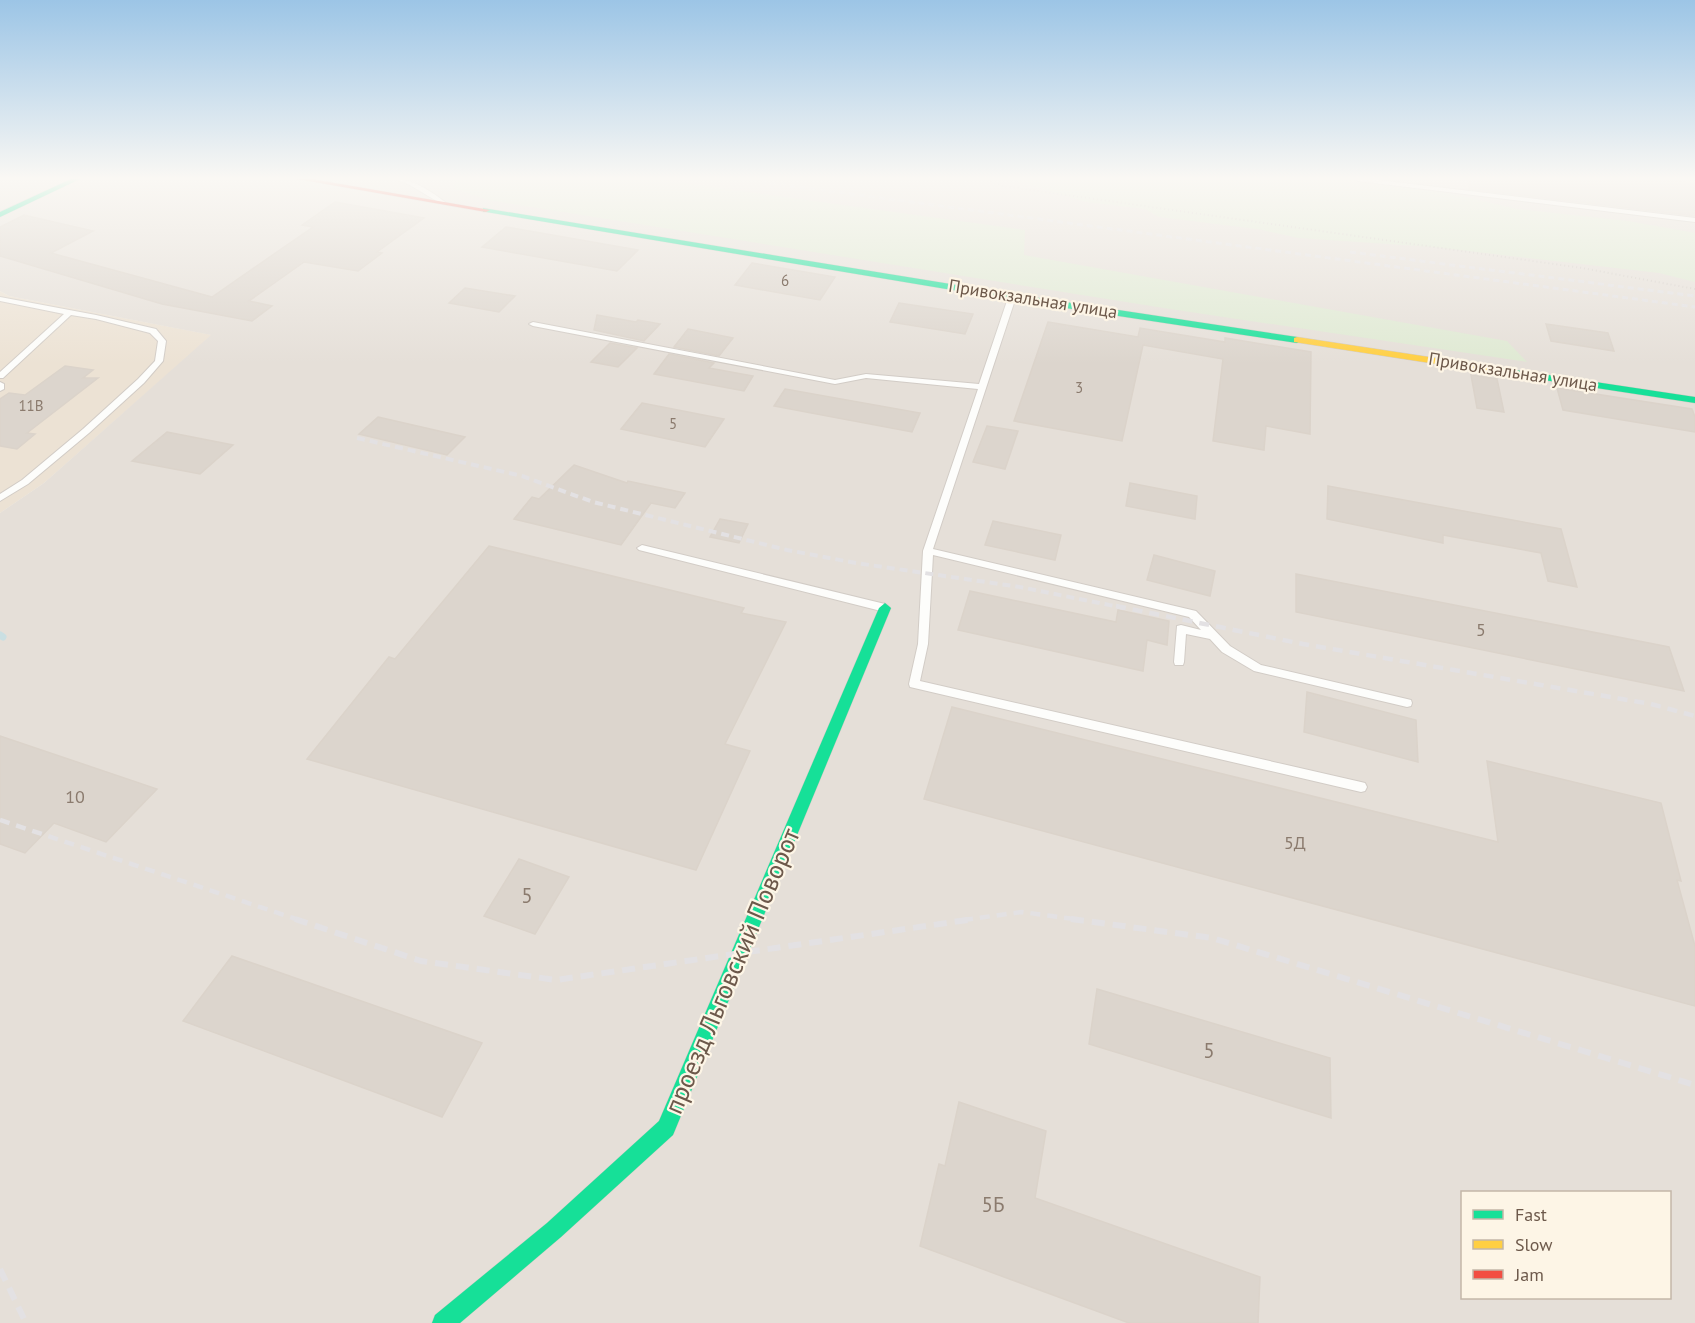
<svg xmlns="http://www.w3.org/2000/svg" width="1695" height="1323" font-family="'PT Sans',sans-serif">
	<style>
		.residential { fill: #ece2d4 }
		.industrial { fill: #e5dfd8; fill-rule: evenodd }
		.green { fill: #dfe9d3 }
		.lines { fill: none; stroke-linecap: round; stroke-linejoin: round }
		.stream { stroke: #cadfe2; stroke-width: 7 }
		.building { fill: #dcd5cd; stroke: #dbd3ca; stroke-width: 1.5 }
		.lane-casing { stroke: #d2ccc6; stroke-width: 2 }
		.fast-casing { stroke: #d2cbc4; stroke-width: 1 }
		.slow-casing { stroke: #d2cbc4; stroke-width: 1 }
		.jam-casing { stroke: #d2cbc4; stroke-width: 1 }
		.path { stroke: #d5cfc9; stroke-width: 2; stroke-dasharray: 1 3; stroke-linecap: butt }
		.lane { fill: #fdfdfb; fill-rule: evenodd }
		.fast { fill: #16e098; fill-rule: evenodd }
		.slow { fill: #ffcf43; fill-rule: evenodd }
		.jam { fill: #f24e42; fill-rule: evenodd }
		.rail-far3 { stroke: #e3e1e3; stroke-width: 3; stroke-dasharray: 6 4; stroke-linecap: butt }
		.rail-far2 { stroke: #e3e1e3; stroke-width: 4; stroke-dasharray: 8 5; stroke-linecap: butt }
		.rail-far1 { stroke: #e3e1e3; stroke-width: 4.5; stroke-dasharray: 10 7; stroke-linecap: butt }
		.rail { stroke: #e3e1e3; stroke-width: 6; stroke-dasharray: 13 8; stroke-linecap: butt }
		.labels { text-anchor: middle; stroke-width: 4.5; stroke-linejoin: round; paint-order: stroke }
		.far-number-label { font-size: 15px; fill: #8b7b6e }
		.far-street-label { font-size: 18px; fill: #6d594b; stroke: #fdf5e6 }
		.number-label { font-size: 18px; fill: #8b7b6e }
		.near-number-label { font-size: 21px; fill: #8b7b6e }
		.near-street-label { font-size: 26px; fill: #6d594b; stroke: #fdf5e6 }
	</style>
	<rect width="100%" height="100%" fill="#f3efe7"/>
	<path class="residential" d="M0,291L9,296L212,335L44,483L0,513Z"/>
	<path class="industrial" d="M0,179H1695V1323H0V513L44,483L211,335L9,296L0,291ZM1462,1192H1670V1298H1462Z"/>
	<g class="green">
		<path d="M457,179H653L1025,230L1024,255L1507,341L1527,362L1170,309L488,200L453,188Z"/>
		<path d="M1012,179H1357L1391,185L1430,189L1517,209L1628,221L1695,233V282L1659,273L1433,247L1298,238L1257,229L1159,217L1145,209L1086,202Z"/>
	</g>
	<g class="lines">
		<path class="stream" d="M0,635L3,637"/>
	</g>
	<g class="building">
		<path d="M1470,179H1655L1695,183V216L1469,189Z"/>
		<path d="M335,202L424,218L377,252L382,253L358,271L304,262L249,301L272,306L252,321L162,304L0,256V227L24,215L93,231L51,253L212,297L313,227L302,225Z"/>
		<path d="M506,227L638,250L617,271L482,247Z"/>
		<path d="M752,263L835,277L820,300L735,285Z"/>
		<path d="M465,288L515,296L499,312L449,303Z"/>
		<path d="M899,303L973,314L965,334L890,322Z"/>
		<path d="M597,315L636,322L638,320L660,324L644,341L594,330Z"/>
		<path d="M1048,322L1138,337L1140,328L1225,342V338L1311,352L1310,434L1266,426L1264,450L1213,441L1223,359L1143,345L1122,441L1014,421Z"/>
		<path d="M1546,324L1608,333L1614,351L1551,341Z"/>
		<path d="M688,329L733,338L719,356L674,347Z"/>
		<path d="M610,343L637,348L618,367L591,362Z"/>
		<path d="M669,354L714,363L709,368L753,376L744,391L654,374Z"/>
		<path d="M65,366L93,370L83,378H98L27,433L35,434L17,449L0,446V399L9,393L25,395Z"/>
		<path d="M1471,375L1497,379L1504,412L1477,408Z"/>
		<path d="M1557,388L1692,409L1695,417V432L1563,410Z"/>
		<path d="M785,389L920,413L912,432L774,406Z"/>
		<path d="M642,403L724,419L705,447L621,429Z"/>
		<path d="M378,417L465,437L447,455L359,434Z"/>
		<path d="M987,426L1018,431L1005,469L973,462Z"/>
		<path d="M167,432L233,445L200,474L132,461Z"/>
		<path d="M574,465L627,483L628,481L685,493L675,508L651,503L621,545L514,519L532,497L539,499Z"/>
		<path d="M1130,483L1197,496L1195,519L1126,506Z"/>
		<path d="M1328,486L1561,529L1577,587L1548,581L1541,553L1443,535V543L1327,519Z"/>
		<path d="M720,519L748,524L739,543L710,537Z"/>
		<path d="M993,521L1061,535L1055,560L985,545Z"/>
		<path d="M489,546L744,608L741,613L786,622L725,744L750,751L696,870L307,759L389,657L395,659Z"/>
		<path d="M1154,555L1215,571L1210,596L1147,580Z"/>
		<path d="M1296,574L1669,647L1684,691L1296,612Z"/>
		<path d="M970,591L1116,622L1118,610L1169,621L1167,645L1147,640L1143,671L958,630Z"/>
		<path d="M1307,692L1416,720L1418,762L1304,732Z"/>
		<path d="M952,707L1498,842L1487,761L1661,803L1681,881L1677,880L1695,946V1006L924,799Z"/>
		<path d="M0,736L157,789L106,842L54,823L25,853L0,844Z"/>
		<path d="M519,859L569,877L535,934L484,916Z"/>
		<path d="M232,956L482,1043L442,1117L183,1021Z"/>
		<path d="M1097,989L1330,1058L1331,1118L1089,1044Z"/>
		<path d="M959,1102L1046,1131L1035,1198L1260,1277L1258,1323H1129L920,1246L939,1164L945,1166Z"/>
	</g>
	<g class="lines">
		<defs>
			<g id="lane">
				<path d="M395,179C412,178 432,192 445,202L440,203L408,184Z"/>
				<path d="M1355,179H1370L1695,218V222L1358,181Z"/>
				<path d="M1009,295L1016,297L933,549L1196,611L1230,646L1261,665L1407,699L1411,700L1412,703L1411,706L1407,707L1254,671L1222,652L1210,639L1186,634L1184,662L1183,665H1175L1174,662L1177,626L1181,625L1201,630L1189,617L933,555L928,644L920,681L1361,782L1365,783L1367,787L1365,791L1361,792L910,687L909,684L918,644L923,551L978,389L866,378L835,384L533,326L529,324L533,322L835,380L866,374L979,384Z"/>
				<path d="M0,297L96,315L156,329L166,341L163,361L144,383L89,433L28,484L0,501V494L22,480L83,429L138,379L155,361L158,341L150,333L96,319L71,315L3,378H0V372L64,314L0,301Z"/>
				<path d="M0,382L4,384V389L0,391Z"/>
				<path d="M642,545L885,604L890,608L885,612L639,550L637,548Z"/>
			</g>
			<g id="fast">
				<path d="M71,179H80L0,217V212Z"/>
				<path d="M483,208L1012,294L1297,337L1302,340L1297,343L1012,300L486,212H483Z"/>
				<path d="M1495,367L1695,397V403L1491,372L1490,370Z"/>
				<path d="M885,603L891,608L673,1135L561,1237L460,1323H432L435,1315L547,1223L659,1121L879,608Z"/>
			</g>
			<path id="slow" d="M1297,337L1495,367L1500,370L1495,373L1294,342V338Z"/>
			<path id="jam" d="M297,179H312L490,210L486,212Z"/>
		</defs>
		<use href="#lane" class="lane-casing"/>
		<use href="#fast" class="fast-casing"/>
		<use href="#slow" class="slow-casing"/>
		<use href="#jam" class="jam-casing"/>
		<path class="path" d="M983,179L1003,186L1582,268L1695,289"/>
		<use href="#lane" class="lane"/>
		<use href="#fast" class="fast"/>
		<use href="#slow" class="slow"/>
		<use href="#jam" class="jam"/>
		<g class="rail-far3">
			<path d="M740,179L1695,307"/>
			<path d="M1350,252L1695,296"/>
		</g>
		<path class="rail-far2" d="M357,438L522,476L593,502L787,550L856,563L1020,587L1124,608"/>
		<g class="rail-far1">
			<path d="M1116,606L1303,644L1651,704L1695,716"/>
			<path d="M0,820L299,920"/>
			<path d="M963,920L1022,912L1081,920"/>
		</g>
		<g class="rail">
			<path d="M295,919L421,961L556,980L974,919"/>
			<path d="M1071,919L1212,938L1695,1085"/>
			<path d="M0,1269L26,1323"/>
		</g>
	</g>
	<linearGradient id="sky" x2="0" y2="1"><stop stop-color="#9cc5e6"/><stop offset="0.49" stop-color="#faf8f4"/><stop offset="1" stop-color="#faf8f4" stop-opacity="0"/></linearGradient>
	<rect width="1695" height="364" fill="url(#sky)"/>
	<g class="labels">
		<g class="far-number-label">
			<text x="785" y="286">6</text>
			<text x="1079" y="393">3</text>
			<text x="31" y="411">11В</text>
			<text x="673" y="429">5</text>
		</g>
		<g class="far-street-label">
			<text transform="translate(1033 299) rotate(9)" y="6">Привокзальная улица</text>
			<text transform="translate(1513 372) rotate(9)" y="6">Привокзальная улица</text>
		</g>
		<g class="number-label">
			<text x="1481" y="636">5</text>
			<text x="75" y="803">10</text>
			<text x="1295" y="849">5Д</text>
		</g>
		<g class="near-number-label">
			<text x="527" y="903">5</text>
			<text x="1209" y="1058">5</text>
			<text x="993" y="1212">5Б</text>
		</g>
		<g class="near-street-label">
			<text transform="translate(732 971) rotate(-67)" y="9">проезд Льговский Поворот</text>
		</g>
	</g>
	<rect x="1461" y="1191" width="210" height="108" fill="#fdf5e6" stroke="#c3b7a8" stroke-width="1.5"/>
	<rect x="1473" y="1210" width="30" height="9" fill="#16e098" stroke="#c3b7a8" stroke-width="1.5"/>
	<text x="1515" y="1221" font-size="18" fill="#6d594b">Fast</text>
	<rect x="1473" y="1240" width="30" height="9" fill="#ffcf43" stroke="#c3b7a8" stroke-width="1.5"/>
	<text x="1515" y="1251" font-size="18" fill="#6d594b">Slow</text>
	<rect x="1473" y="1270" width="30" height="9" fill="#f24e42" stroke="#c3b7a8" stroke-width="1.5"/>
	<text x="1515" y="1281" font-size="18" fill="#6d594b">Jam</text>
</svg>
